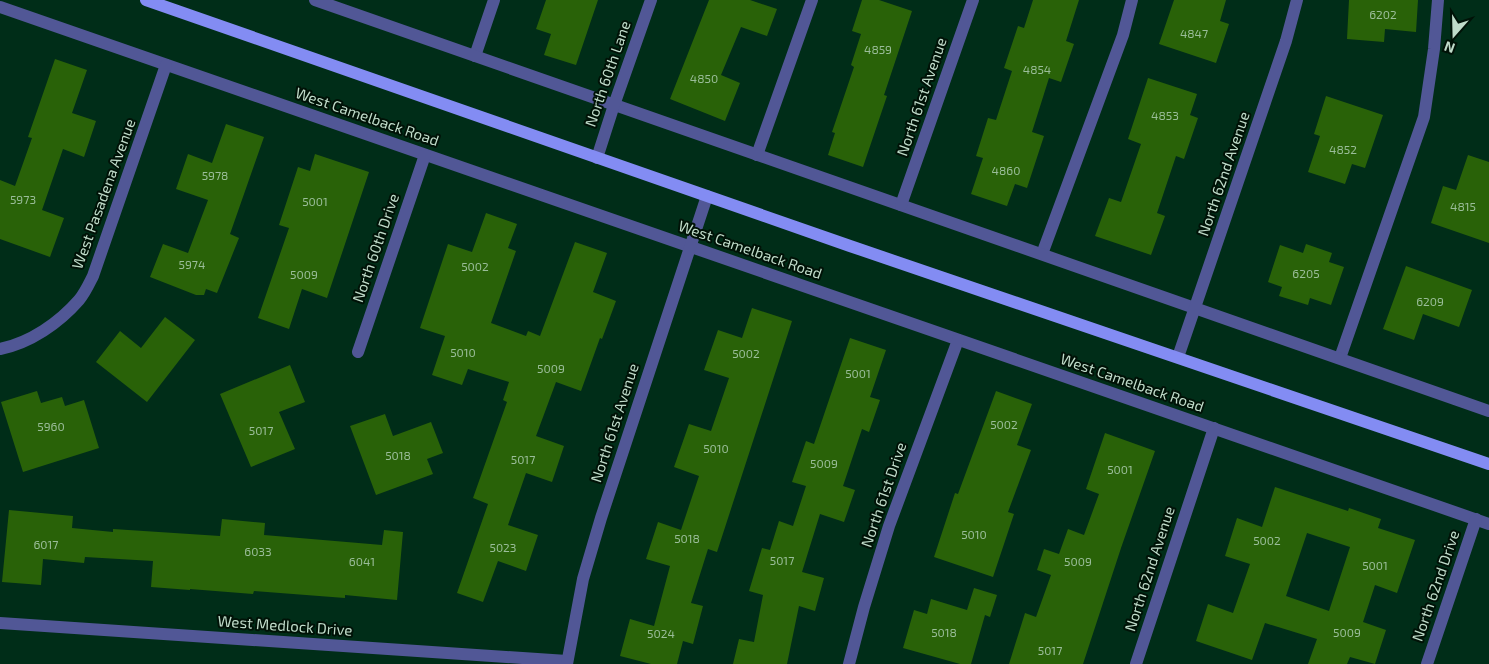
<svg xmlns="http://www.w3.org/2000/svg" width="1489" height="664" font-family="'Exo 2',sans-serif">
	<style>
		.building { fill: #296208; fill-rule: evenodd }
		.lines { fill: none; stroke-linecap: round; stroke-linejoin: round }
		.service { stroke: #515796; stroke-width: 12 }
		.minor { stroke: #515796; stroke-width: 12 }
		.primary { stroke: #838cf3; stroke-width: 12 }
		.labels { text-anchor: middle; stroke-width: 4; stroke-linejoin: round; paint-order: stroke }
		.number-label { font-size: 12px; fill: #9abd99 }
		.street-label { font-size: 15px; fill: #bfdbc9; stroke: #001207 }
	</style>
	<rect width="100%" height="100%" fill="#002d18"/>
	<g class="building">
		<path d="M546,0H598L576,65L544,55L551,34L536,29Z"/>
		<path d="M709,0H750L777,9L767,36L741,27L721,75L740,83L725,121L670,99Z"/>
		<path d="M862,0H879L912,11L884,95L887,96L863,167L828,155L835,133L832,132L854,67L851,65L861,34L852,31Z"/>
		<path d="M1033,0H1079L1066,41L1074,44L1061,82L1049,78L1032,132L1044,136L1027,188L1015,184L1007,206L971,194L983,158L976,156L988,118L996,120L1012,71L1004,68L1018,26L1024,28Z"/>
		<path d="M1174,0H1226L1220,21L1229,24L1216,63L1159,44Z"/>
		<path d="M1349,0H1418L1416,32L1385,29L1384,42L1347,39Z"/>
		<path d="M55,59L87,70L72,113L96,121L84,157L63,149L42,210L64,218L50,257L0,239V180L15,186L32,138L28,137Z"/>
		<path d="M1148,78L1197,94L1190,115L1198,118L1184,159L1176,156L1157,213L1165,216L1151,255L1095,236L1109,198L1121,202L1141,144L1128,139Z"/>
		<path d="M1326,96L1383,115L1365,168L1352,164L1345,184L1308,172L1320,136L1314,134Z"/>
		<path d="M226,124L264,137L230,234L239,238L217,293L206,289L204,295H196L150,277L163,244L188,253L208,200L176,189L188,154L212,163Z"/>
		<path d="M315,154L369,172L327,298L302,289L289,329L258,318L289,228L279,225L298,167L310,171Z"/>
		<path d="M1468,155L1489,162V243L1431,223L1443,186L1456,190Z"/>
		<path d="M486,213L517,224L508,248L516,251L491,323L526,336L528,331L540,336L575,242L607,253L593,292L616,301L602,339L600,338L581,391L556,382L536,436L564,446L552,482L526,473L508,525L538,535L526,571L498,561L483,602L457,593L488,504L473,498L507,402L503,400L509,382L468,369L462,385L432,375L445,336L420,328L448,244L472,252Z"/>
		<path d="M1306,244L1332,253L1329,262L1344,267L1331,305L1310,298L1308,305L1279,296L1282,287L1268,282L1280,245L1303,253Z"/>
		<path d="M1406,266L1472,290L1459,327L1423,314L1414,340L1383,329Z"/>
		<path d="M752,308L792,321L717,552L708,549L691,603L703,606L693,644L683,641L677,664H651L620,656L630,619L654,626L670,566L646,559L658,522L681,530L699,476L674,467L689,424L711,431L729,378L704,370L718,330L742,338Z"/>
		<path d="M165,317L195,340L147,402L96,362L120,331L141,348Z"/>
		<path d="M850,338L886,350L870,397L880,400L869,432L862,429L843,486L855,490L844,522L820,514L802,572L824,578L815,611L799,606L787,664H733L739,639L754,642L763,595L749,591L762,548L770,550L779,521L793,526L806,486L792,482L806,441L814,444Z"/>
		<path d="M290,365L305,402L279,412L295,449L251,467L220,394Z"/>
		<path d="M37,391L41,403L62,397L65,406L84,400L99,448L23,472L1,402Z"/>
		<path d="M996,391L1032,404L1017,445L1031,450L1008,512L1014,514L993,577L934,557L955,493L958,494Z"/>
		<path d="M385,414L393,436L431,422L443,453L427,459L433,474L376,495L350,426Z"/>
		<path d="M1105,433L1155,451L1121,548L1083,664H1009L1025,613L1036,617L1051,575L1037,570L1044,549L1059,554L1068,529L1084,535L1099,494L1086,489Z"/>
		<path d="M1275,487L1348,511L1349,508L1381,519L1378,528L1415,540L1397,593L1375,585L1363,622L1386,630L1375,664L1350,657L1347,664H1308L1317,639L1265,623L1252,660L1196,641L1208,604L1233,613L1250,564L1225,556L1237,518L1262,527ZM1307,533L1350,547L1329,611L1286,596Z"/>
		<path d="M9,510L73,516L72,528L113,532V529L220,536L222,519L265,523L264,535L382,545L384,530L403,532L397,600L345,595V598L254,591L253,594L190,589V590L151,587L153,561L85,557L84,563L43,559L41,585L2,582Z"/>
		<path d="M974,588L997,595L990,617L985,615L971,664H960L903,648L914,610L927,614L931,599L967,610Z"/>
	</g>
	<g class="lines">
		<g class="service">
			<path d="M475,56L494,0"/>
			<path d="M757,155L812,0"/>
			<path d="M1042,254L1123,35L1132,0"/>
			<path d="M1340,358L1424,117L1434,49L1438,0"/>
		</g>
		<g class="minor">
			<path d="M315,0L1489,411"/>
			<path d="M0,7L1489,524"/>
			<path d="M597,158L614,105L651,0"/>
			<path d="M901,205L973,0"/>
			<path d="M0,349C30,343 59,323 79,300C85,293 89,284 93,276L166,65"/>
			<path d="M358,352L425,155"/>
			<path d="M1178,357L1286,41L1297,0"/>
			<path d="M0,623L567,661"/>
			<path d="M567,664L583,579L601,518L707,196"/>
			<path d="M849,664L864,607L889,526L958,340"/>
			<path d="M1136,664L1214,428"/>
			<path d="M1427,664L1476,519"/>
		</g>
		<path class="primary" d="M146,0L850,246L1489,464"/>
	</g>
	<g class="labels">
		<g class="number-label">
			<text x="1383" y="19">6202</text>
			<text x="1194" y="38">4847</text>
			<text x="878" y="54">4859</text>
			<text x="1037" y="74">4854</text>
			<text x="704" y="83">4850</text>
			<text x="1165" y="120">4853</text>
			<text x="1343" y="154">4852</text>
			<text x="1006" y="175">4860</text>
			<text x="215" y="180">5978</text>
			<text x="23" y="204">5973</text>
			<text x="315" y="206">5001</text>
			<text x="1463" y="211">4815</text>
			<text x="192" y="269">5974</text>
			<text x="475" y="271">5002</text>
			<text x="1306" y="278">6205</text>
			<text x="304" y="279">5009</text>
			<text x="1430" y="306">6209</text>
			<text x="463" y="357">5010</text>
			<text x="746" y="358">5002</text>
			<text x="551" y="373">5009</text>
			<text x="858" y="378">5001</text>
			<text x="1004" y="429">5002</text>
			<text x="51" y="431">5960</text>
			<text x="261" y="435">5017</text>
			<text x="716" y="453">5010</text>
			<text x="398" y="460">5018</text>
			<text x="523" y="464">5017</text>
			<text x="824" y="468">5009</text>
			<text x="1120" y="474">5001</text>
			<text x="974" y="539">5010</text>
			<text x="687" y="543">5018</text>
			<text x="1267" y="545">5002</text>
			<text x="46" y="549">6017</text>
			<text x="503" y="552">5023</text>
			<text x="258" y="556">6033</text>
			<text x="782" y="565">5017</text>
			<text x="362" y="566">6041</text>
			<text x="1078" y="566">5009</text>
			<text x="1375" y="570">5001</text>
			<text x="944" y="637">5018</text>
			<text x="1347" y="637">5009</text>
			<text x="661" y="638">5024</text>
			<text x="1050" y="655">5017</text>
		</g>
		<g class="street-label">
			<text transform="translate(608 74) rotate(-71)" y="5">North 60th Lane</text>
			<text transform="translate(922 97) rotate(-71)" y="5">North 61st Avenue</text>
			<text transform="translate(367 117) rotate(19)" y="5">West Camelback Road</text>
			<text transform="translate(1224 174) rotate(-71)" y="5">North 62nd Avenue</text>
			<text transform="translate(104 194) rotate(-70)" y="5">West Pasadena Avenue</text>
			<text transform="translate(376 248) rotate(-71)" y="5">North 60th Drive</text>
			<text transform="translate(750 250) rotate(19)" y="5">West Camelback Road</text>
			<text transform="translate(1132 383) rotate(19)" y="5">West Camelback Road</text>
			<text transform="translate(615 423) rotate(-72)" y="5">North 61st Avenue</text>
			<text transform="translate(884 495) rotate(-71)" y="5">North 61st Drive</text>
			<text transform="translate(1150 569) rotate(-72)" y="5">North 62nd Avenue</text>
			<text transform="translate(1436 586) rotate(-71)" y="5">North 62nd Drive</text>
			<text transform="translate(285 626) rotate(4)" y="5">West Medlock Drive</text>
		</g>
	</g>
	<g transform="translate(1454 35) rotate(200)" stroke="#001207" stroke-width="4" paint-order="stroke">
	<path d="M0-4L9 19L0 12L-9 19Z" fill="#bfdbc9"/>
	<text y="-8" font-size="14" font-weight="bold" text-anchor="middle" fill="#bfdbc9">N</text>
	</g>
</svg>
